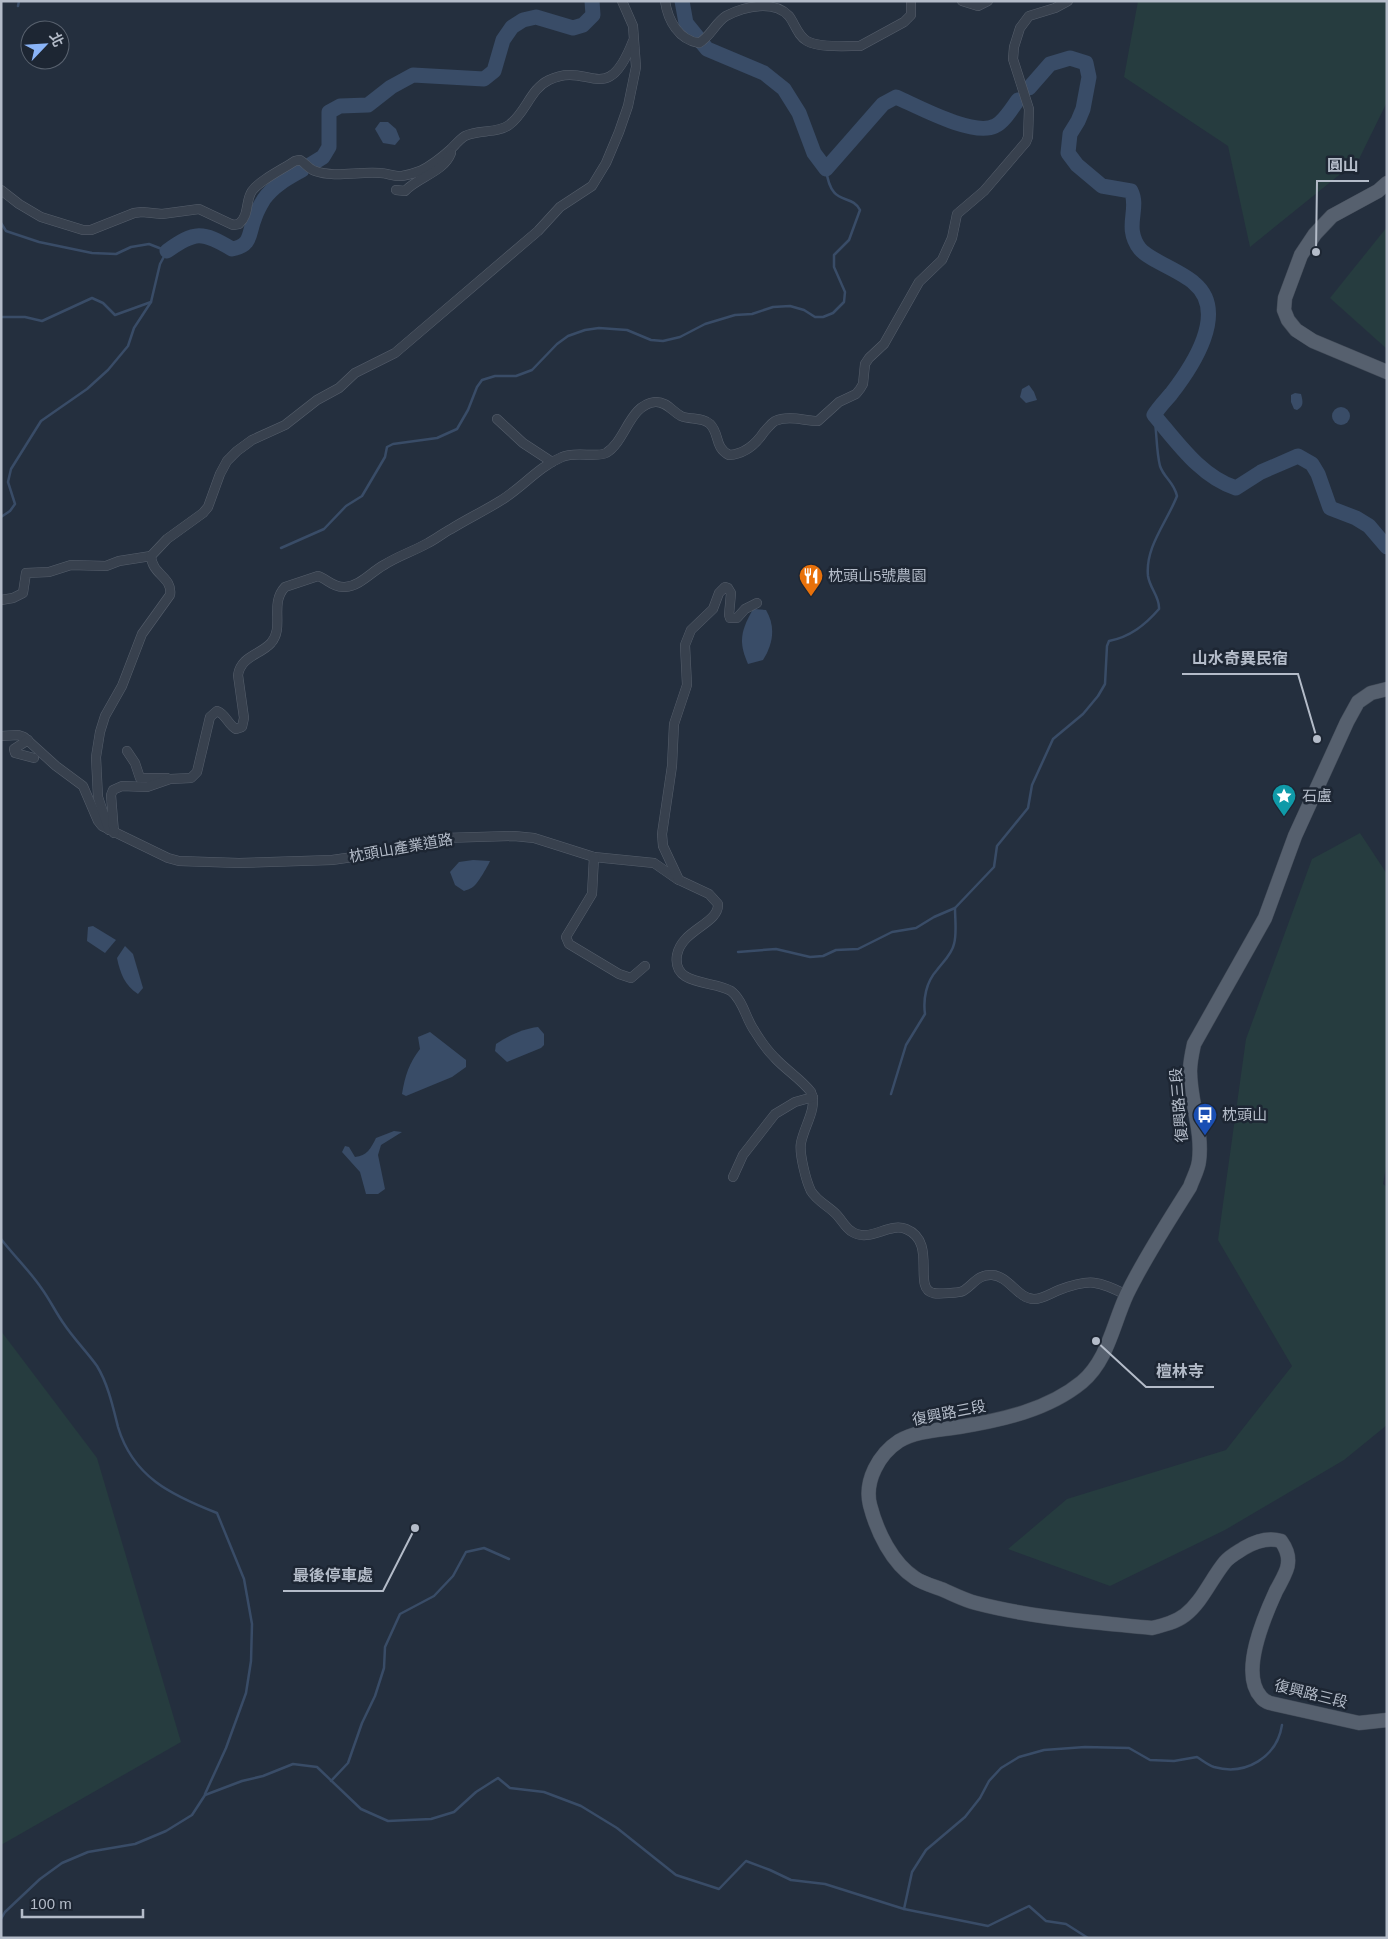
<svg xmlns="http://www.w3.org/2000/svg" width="1388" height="1939" font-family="Arial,'Noto Sans TC',sans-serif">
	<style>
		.green { fill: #263c3f }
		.water { fill: #394c67 }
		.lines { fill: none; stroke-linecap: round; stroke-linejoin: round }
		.stream { stroke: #394c67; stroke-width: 2.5 }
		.river { stroke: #394c67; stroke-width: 15 }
		.street-casing { stroke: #565f6c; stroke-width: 10 }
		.primary-casing { stroke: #414a57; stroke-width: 15 }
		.street { stroke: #38414e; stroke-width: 9 }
		.primary { stroke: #56606e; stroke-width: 14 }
		.labels { text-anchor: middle; stroke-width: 5; stroke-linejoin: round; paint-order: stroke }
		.poi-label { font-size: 15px; fill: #b4bcc9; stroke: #1d2633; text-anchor: start }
		.street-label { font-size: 15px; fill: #b4bcc9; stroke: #1d2633 }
		.leader { fill: none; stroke: #b4bcc9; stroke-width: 2 }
		.callout-dot { fill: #b4bcc9; stroke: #1d2633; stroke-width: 2 }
		.callout-label { font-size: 16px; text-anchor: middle; font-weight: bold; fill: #b4bcc9; stroke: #1d2633; stroke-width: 5; stroke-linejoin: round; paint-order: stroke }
	</style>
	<rect width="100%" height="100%" fill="#242f3e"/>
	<g class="green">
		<path d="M1138,1H1387V102L1359,159L1250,247L1228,146L1124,77Z"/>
		<path d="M1387,227V349L1330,298Z"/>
		<path d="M1360,833L1387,874V1162L1383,1184L1387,1187V1425L1344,1460L1225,1530L1110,1586L1008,1549L1067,1499L1226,1450L1292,1366L1218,1240L1246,1039L1312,859Z"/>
		<path d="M1,1331L97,1458L181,1742L1,1845Z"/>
	</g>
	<g class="water">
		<path d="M380,122H388L396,129L400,139L395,145L383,143L375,129Z"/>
		<path d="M1029,385L1034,392L1037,400L1026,403L1020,397L1022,389Z"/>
		<path d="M1295,393L1301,394C1303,402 1304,406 1297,410L1294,409L1291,402V395Z"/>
		<circle cx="1341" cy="416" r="9"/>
		<path d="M753,609L766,610C776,627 773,644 763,660L748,664C738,641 741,631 753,609Z"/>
		<path d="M473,860L490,861C489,864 478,883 475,885C473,888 467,890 464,891L455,885L450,872L459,862Z"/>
		<path d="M93,926L116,940L105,953L87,941L88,927Z"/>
		<path d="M125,946L133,954L143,988L138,994C125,986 120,973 117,958Z"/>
		<path d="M538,1027L544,1034V1045L541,1048L507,1062L495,1051L496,1044C510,1035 522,1029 538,1027Z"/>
		<path d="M430,1032L466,1060V1067L452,1077L406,1096L402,1094C405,1076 409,1063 420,1049L418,1037Z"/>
		<path d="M394,1131L402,1132L381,1145L378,1155L385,1189L378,1194H366L360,1172L342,1152L345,1146L349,1147L355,1157C367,1156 371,1148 376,1138Z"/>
	</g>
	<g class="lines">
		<g class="stream">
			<path d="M18,6L19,1"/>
			<path d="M1,223L6,231L39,242L92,253L116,254L131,247L149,244L167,251L160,264L151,302L134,328L128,346L108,370L87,389L41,421L11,469L8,482L15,504L10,511L1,517"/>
			<path d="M1,317H25L42,321L92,298L103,303L115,315L151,302"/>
			<path d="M281,548L324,529L346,506L362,496L385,457L387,447L393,444L437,438L457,429L468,410L477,387L482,380L495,376H516L532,370L557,344L568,336L585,330L599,328L627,330L651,340L663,341L680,337L705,324L735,315L752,314L773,307L790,306L804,310L815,317H823L833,313L844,302L845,292L834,267V255L849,240L860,210C851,192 831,209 826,169"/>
			<path d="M738,952L776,949L810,957L823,956L836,950L858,949L892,932L916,928L934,917L955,908L994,867L997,846L1028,808L1032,785L1053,739L1083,714L1098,696L1105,684L1107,646L1109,641C1130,637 1145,625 1159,609C1160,597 1150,589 1148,576C1145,547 1167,522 1177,496C1174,482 1164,478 1160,466C1156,450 1157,431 1154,415"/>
			<path d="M891,1094L906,1045L925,1014C923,999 926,982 937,970C943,962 952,954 954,944C957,934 955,919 955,908"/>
			<path d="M1,1239C14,1256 30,1271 42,1289C50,1300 56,1313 64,1324C74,1339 87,1352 97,1366C108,1384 113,1407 118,1427C133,1477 171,1495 217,1513L244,1579L252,1624L251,1661L246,1693L226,1748L205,1794"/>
			<path d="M331,1781L348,1763L362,1723L375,1696L384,1668L385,1647L400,1614L434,1596L453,1576L466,1552L484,1548L509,1559"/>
			<path d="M904,1909L912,1872L926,1850L965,1817L980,1798L989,1781L1001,1768L1019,1757L1044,1750L1085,1747L1129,1748L1150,1760L1174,1761L1197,1757C1202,1760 1208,1765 1214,1767C1246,1776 1277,1757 1282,1725"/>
			<path d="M1,1919L5,1912L40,1879L62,1863L88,1852L135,1844L166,1831L192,1815L205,1795L242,1781L263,1776L293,1764L317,1767L361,1809L388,1821L431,1819L454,1812L476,1792L498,1778L510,1788L544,1792L581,1806L617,1828L676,1875L719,1889L746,1861L770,1870L791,1880L825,1884L904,1909L988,1926L1029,1906L1046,1921L1066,1924L1088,1938"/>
		</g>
		<g class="river">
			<path d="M682,1L686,23L707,49L764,73L784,89L799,113L814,153L826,169L883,104L896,97C917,106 973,137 995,126C1004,122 1012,108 1018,100"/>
			<path d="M1029,88L1050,64L1070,58L1086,63L1089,77L1083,109L1078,121L1070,134L1068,153L1077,165L1102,186L1131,191C1140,209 1123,227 1140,249C1149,260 1181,271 1194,283C1229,312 1192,367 1171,394C1165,401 1159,407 1154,415C1177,442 1201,477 1236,488L1261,472L1298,456L1312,464L1318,474L1330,508L1356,518L1369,526L1387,547"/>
			<path d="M310,165L323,157L329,147V112L340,106L368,105L391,87L413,75L484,79L494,71L503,40L512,27L523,20L536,17L573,28L583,25L593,15L592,1"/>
			<path d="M167,251C195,231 202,231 232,249C253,245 248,233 255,217C257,211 261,204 264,199C274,185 288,178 302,170"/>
		</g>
		<defs>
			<g id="street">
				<path d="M665,1C668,21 679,40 699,43C711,36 715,23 726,16C745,6 774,0 789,16C795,24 798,36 807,41C819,48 846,46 860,46L904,22L911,15V1"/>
				<path d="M962,1L978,6L988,1"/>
				<path d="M1,190L19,204L41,217L83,230H91L134,213L142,212L162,214L199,209L233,225L239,224C250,214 245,201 252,191C260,180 283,169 295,161L300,160C305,163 309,169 315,171C335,178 359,171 380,173C387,173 395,177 402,176C408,175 415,173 420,171C431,166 442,157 451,149C456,144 460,139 465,136C479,129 496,134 509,125C526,113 530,89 549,80C589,60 606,110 633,41"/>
				<path d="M396,190L405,191C418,177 444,172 451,153"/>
				<path d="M497,419L523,443L552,462"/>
				<path d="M1,600L13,598L23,593L26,573L49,572L71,565L106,566L119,561L151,556"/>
				<path d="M1,736L18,735L24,737L56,766L83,786L98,821L102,826L168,858L179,861L239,863L332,860L374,854L444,838L514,836L534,838L594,857L654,863L677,879L709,894L718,904C719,924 682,929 677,955C672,987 714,980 731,991C743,1000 746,1019 754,1030C760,1040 767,1050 775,1058C786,1070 801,1079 811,1092C818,1108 804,1126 801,1143C799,1153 806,1181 811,1191C817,1201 828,1206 836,1214C841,1219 845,1227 851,1231C869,1244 888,1222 906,1229C938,1242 912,1288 933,1293C938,1294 959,1293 963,1291C973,1285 978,1274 992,1275C1009,1276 1018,1299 1034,1299C1043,1299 1051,1293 1059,1290C1091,1278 1097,1281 1127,1295"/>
				<path d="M28,740L14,749L15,753L34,758"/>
				<path d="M127,751L135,763L140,778H167"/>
				<path d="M109,830L98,797L96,757L100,732L105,716L122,686L142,634L170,595C173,577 152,575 151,556L167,539L203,513L208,507L220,474L227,461L237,451L252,440L285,425L317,400L339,388L355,373L395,353L538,231L560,207L592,186L606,163L619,132L628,106L636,67L633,26L622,1"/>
				<path d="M114,833L111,795L113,790L122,786L147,787L170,779L191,778L197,772L210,717L217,711C226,714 228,725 236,729L242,727L244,718L238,675C241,656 260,655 271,643C285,627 269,604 285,587L318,576C327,579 334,588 345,587C360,586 371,572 384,565C398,556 414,551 428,543C436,539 443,533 451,529C467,519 484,511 500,501C522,488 538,467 562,457C575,451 597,458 606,453C626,441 629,405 655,402C666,401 673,412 681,416C690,420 703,417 710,424C720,434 714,447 729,455C744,454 756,444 764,432C768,428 770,424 775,421C789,415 805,421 818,421L839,402L856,394L860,389L863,384L865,364L869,358L884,344L919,282L942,260L952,238L957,214L984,191L1026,142L1028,137L1029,109L1013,59L1014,47L1020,28L1029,16L1055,8L1068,1"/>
				<path d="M594,857L592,894L566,937L569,944L619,974L631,978L645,966"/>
				<path d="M679,880L663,846L662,834L672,766L674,724L687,685L685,645L691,630L713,609L719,593L725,587L728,588L731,593L729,615L730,618H737L745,609L757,603"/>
				<path d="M733,1177L743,1155L775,1114L795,1102L813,1097"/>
			</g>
			<g id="primary">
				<path d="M1387,183L1378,191L1332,216L1315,234L1301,255L1285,298L1284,310L1288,320L1296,330L1313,341L1387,372"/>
				<path d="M1387,689L1371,693L1358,702L1347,722L1295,836L1265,918L1194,1044C1192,1053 1190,1062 1190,1071C1190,1101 1203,1131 1199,1161C1198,1170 1193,1178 1190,1187C1168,1222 1145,1257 1127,1294C1113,1324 1108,1360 1082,1382C1048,1410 1002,1420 959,1427C940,1430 915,1431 899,1441C879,1454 864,1481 870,1505C877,1532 892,1563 915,1578C922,1583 933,1586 941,1589C953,1594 964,1600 976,1603C1033,1618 1094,1622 1152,1628C1164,1625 1176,1622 1185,1615C1202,1602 1211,1579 1225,1562C1230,1556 1238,1552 1244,1548C1256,1541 1268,1537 1281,1541C1286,1548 1289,1554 1288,1563C1288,1571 1280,1583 1276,1591C1265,1615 1239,1673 1261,1697C1263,1700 1267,1702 1270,1703L1359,1723L1387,1720"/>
			</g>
		</defs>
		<use href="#street" class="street-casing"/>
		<use href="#primary" class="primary-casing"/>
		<use href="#street" class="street"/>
		<use href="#primary" class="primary"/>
	</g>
	<defs>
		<symbol id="restaurant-pin" viewBox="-11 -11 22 30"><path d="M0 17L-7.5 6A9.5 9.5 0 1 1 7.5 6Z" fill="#e8710a" stroke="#1d2633"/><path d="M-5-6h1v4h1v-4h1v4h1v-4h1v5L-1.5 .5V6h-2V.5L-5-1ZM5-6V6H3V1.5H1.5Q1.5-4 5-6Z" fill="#fff"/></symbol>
		<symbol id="sight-pin" viewBox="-11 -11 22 30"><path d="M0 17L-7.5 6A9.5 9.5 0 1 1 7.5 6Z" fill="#0f9aa8" stroke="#1d2633"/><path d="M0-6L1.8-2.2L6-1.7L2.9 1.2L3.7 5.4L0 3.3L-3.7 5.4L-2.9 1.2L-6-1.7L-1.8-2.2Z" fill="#fff"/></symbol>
		<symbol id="bus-pin" viewBox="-11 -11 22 30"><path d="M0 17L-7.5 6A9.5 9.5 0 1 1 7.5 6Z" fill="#1a4fb4" stroke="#1d2633"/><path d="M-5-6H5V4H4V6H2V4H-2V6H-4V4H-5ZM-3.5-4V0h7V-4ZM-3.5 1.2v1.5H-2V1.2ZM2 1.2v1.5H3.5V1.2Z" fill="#fff"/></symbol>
	</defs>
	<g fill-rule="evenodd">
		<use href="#restaurant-pin" x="797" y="562" width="28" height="38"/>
		<use href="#sight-pin" x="1270" y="782" width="28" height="38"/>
		<use href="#bus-pin" x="1191" y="1101" width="28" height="38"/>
	</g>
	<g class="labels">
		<g class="poi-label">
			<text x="828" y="581">枕頭山5號農園</text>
			<text x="1302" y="801">石盧</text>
			<text x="1222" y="1120">枕頭山</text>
		</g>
		<g class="street-label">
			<text transform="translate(401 848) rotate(-10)" y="5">枕頭山產業道路</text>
			<text transform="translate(1179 1105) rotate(-95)" y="5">復興路三段</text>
			<text transform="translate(949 1413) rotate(-11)" y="5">復興路三段</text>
			<text transform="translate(1311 1694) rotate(14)" y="5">復興路三段</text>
		</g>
	</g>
	<path class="leader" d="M1316 252L1317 181H1369M1317 739L1298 674H1182M1096 1341L1146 1387H1214M415 1528L383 1591H283"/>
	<g class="callout-dot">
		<circle cx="1316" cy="252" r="5"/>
		<circle cx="1317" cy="739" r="5"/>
		<circle cx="1096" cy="1341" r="5"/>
		<circle cx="415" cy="1528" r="5"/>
	</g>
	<g class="callout-label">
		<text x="1343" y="171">圓山</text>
		<text x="1240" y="664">山水奇異民宿</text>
		<text x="1180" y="1377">檀林寺</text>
		<text x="333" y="1581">最後停車處</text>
	</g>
	<rect width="1388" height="1939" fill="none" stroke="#b4bcc9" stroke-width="5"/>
	<g transform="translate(45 45) rotate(65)"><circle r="24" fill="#1d2633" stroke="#59626f"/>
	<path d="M0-4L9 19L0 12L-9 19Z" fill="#8ab4f8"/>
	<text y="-8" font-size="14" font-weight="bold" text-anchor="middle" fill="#b4bcc9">北</text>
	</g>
	<path d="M22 1909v8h121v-8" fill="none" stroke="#b4bcc9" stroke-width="2.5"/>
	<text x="30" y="1909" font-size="15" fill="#b4bcc9" stroke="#1d2633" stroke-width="4" paint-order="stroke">100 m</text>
</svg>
